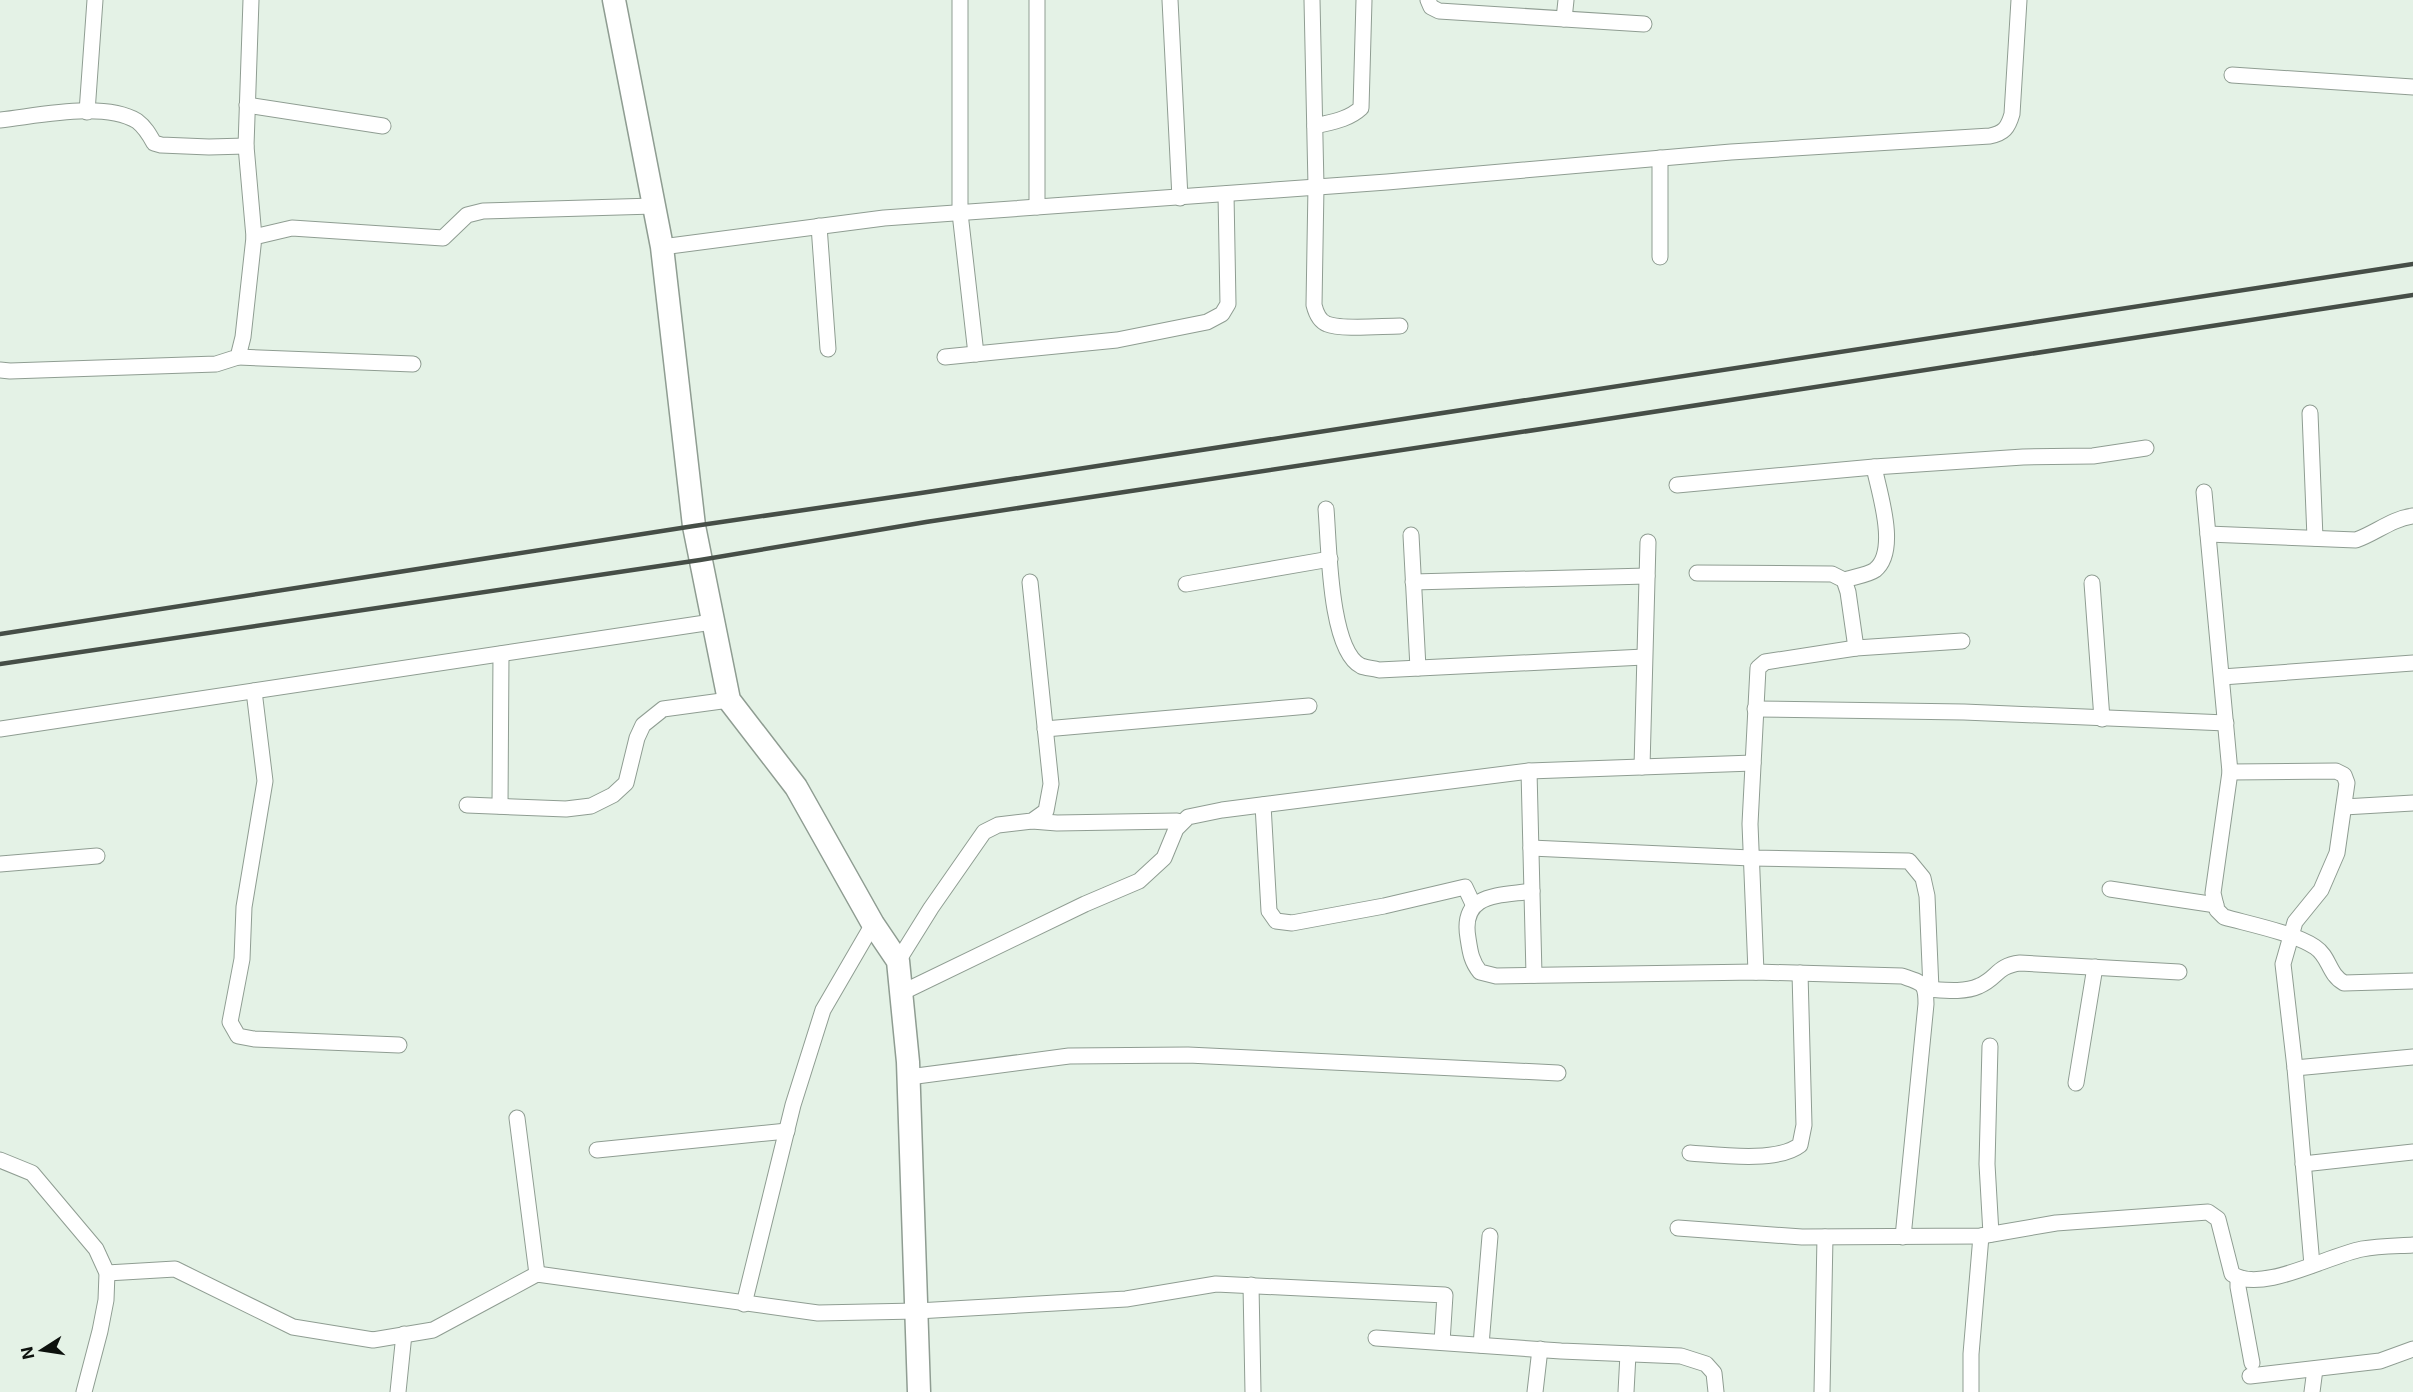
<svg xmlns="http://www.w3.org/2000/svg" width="2413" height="1392" font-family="Inter,sans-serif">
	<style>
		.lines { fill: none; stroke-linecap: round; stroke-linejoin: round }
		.minor-casing { stroke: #8f9d92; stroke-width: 17 }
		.secondary-casing { stroke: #8f9d92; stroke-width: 25 }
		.minor { stroke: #fff; stroke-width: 15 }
		.secondary { stroke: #fff; stroke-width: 22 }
		.rail { stroke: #464e47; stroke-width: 4.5 }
	</style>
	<rect width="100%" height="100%" fill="#e4f2e6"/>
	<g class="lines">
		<defs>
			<g id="minor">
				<path d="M251,0L246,146L254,237"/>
				<path d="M960,0V213L976,354"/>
				<path d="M1170,0L1180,198"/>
				<path d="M1312,0L1316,186L1314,305C1316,313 1319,321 1327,324C1341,330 1382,326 1400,326"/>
				<path d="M1428,0L1431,7L1439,11L1644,24"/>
				<path d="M1564,19L1566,0"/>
				<path d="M2232,75L2413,87"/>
				<path d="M247,105L383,126"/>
				<path d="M87,112L95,0"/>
				<path d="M0,120C38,116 103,101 137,121C145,127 149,134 154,143L161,145L209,147L246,146"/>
				<path d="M1315,126C1331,122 1348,120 1361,108L1364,0"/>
				<path d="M1037,207V0"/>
				<path d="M819,226L828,349"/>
				<path d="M662,247L884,218L1387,182L1731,152L1990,136C2004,133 2008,128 2012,114L2019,0"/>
				<path d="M1660,257V158"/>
				<path d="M238,357L413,364"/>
				<path d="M945,357L1117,340L1207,322L1222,314L1228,304L1226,194"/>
				<path d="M0,370L10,371L216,364L238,357L243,337L254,237L292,228L443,238L467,215L483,211L654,206"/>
				<path d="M2310,413L2315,538"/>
				<path d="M1677,485L1874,467L2023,457L2093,456L2146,448"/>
				<path d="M2204,492L2230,772L2213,893L2217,910L2224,917C2249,924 2294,933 2315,947C2330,957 2328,974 2344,983L2413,981"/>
				<path d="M1326,509C1329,542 1329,650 1361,666C1366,668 1373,668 1379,670L1644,657"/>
				<path d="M2208,534L2356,540C2376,533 2391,519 2413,516"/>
				<path d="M1411,535L1418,668"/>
				<path d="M1697,573L1832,574L1844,580L1848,592L1856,648"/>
				<path d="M1844,580C1853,577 1868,575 1875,570C1899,551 1879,492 1874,467"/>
				<path d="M1413,582L1647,576"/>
				<path d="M2092,583L2102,719"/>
				<path d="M1186,584L1330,559"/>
				<path d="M2222,677L2413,663"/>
				<path d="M254,691L265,781L244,907L242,959L230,1022L238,1036L254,1039L399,1045"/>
				<path d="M1755,709L1964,712L2226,723"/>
				<path d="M0,729L712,622"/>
				<path d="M1045,729L1309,706"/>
				<path d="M1642,767L1648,542"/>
				<path d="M1529,771L1534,975"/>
				<path d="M2230,772L2336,771L2344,775L2347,783L2337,853L2321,890L2295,922L2283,964L2295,1068L2312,1265"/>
				<path d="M467,805L566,809L591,806L613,795L626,783L637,738L643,725L663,709L729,700"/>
				<path d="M1263,805L1269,911L1276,921L1292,923L1384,906L1465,887L1473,904"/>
				<path d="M500,806L501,654"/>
				<path d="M2344,807L2413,803"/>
				<path d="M1032,821L1057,823L1177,821"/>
				<path d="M1531,848L1751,858L1909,861L1923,878L1927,896L1931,989"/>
				<path d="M0,864L97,856"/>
				<path d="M2110,889L2216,905"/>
				<path d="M1532,891C1500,896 1460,892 1468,938C1470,951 1471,961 1480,972L1496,976L1756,972L1902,976C1922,983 1926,982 1926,1004L1903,1237"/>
				<path d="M898,961L931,908L984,832L998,825L1032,821L1046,811L1051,784L1030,582"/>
				<path d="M1756,972L1750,824L1758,668L1765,662L1856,648L1962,641"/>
				<path d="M1926,989C1943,990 1964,993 1979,986C1998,978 1996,966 2020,963L2179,972"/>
				<path d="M901,993L1085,904L1139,881L1164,858L1176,829L1188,817L1222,810L1529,771L1753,763"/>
				<path d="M1990,1046L1987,1164L1991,1234"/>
				<path d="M2295,1068L2413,1057"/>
				<path d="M909,1077L1069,1056L1188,1055L1558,1073"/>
				<path d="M2076,1083L2095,967"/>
				<path d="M517,1118L537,1274"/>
				<path d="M597,1150L787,1131"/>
				<path d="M1690,1153C1719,1155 1777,1163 1800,1145L1804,1125L1800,973"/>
				<path d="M0,1160L32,1173L96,1249L107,1273L106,1300L100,1331L84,1392"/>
				<path d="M2303,1164L2413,1152"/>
				<path d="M1678,1228L1802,1237L1981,1236L2056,1223L2208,1212L2218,1219L2232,1274C2261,1294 2329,1255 2362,1249C2378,1246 2396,1246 2413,1245"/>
				<path d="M107,1273L175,1269L293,1327L373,1340L433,1330L537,1274L818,1313L917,1311L1126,1299L1216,1284L1445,1295L1442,1342"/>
				<path d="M2238,1278V1287L2252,1363"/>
				<path d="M1251,1285L1253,1392"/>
				<path d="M744,1304L793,1105L823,1010L873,924"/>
				<path d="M1376,1338L1561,1351L1681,1356L1706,1364L1714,1373L1716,1392"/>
				<path d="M1481,1345L1490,1236"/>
				<path d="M2250,1376L2380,1361L2413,1349"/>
				<path d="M398,1392L404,1334"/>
				<path d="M1535,1392L1540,1349"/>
				<path d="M1626,1392L1628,1354"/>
				<path d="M1822,1392L1825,1237"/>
				<path d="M1971,1392V1354L1981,1236"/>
				<path d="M2312,1392L2315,1369"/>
			</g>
			<path id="secondary" d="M614,0L662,247L694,526L729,700L796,787L873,924L898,961L908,1062L919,1392"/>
		</defs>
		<use href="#minor" class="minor-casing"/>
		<use href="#secondary" class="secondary-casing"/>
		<use href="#minor" class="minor"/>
		<use href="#secondary" class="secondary"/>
		<g class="rail">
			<path d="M0,634L694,526L921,493L2413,264"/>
			<path d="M0,664L700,560L926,522L1581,423L2413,295"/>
		</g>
	</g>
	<g transform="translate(42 1350) rotate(258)" stroke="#e4f2e6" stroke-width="4.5" paint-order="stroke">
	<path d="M0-4.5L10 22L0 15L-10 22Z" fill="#0c110d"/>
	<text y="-9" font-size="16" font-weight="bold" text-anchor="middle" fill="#0c110d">N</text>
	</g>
</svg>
